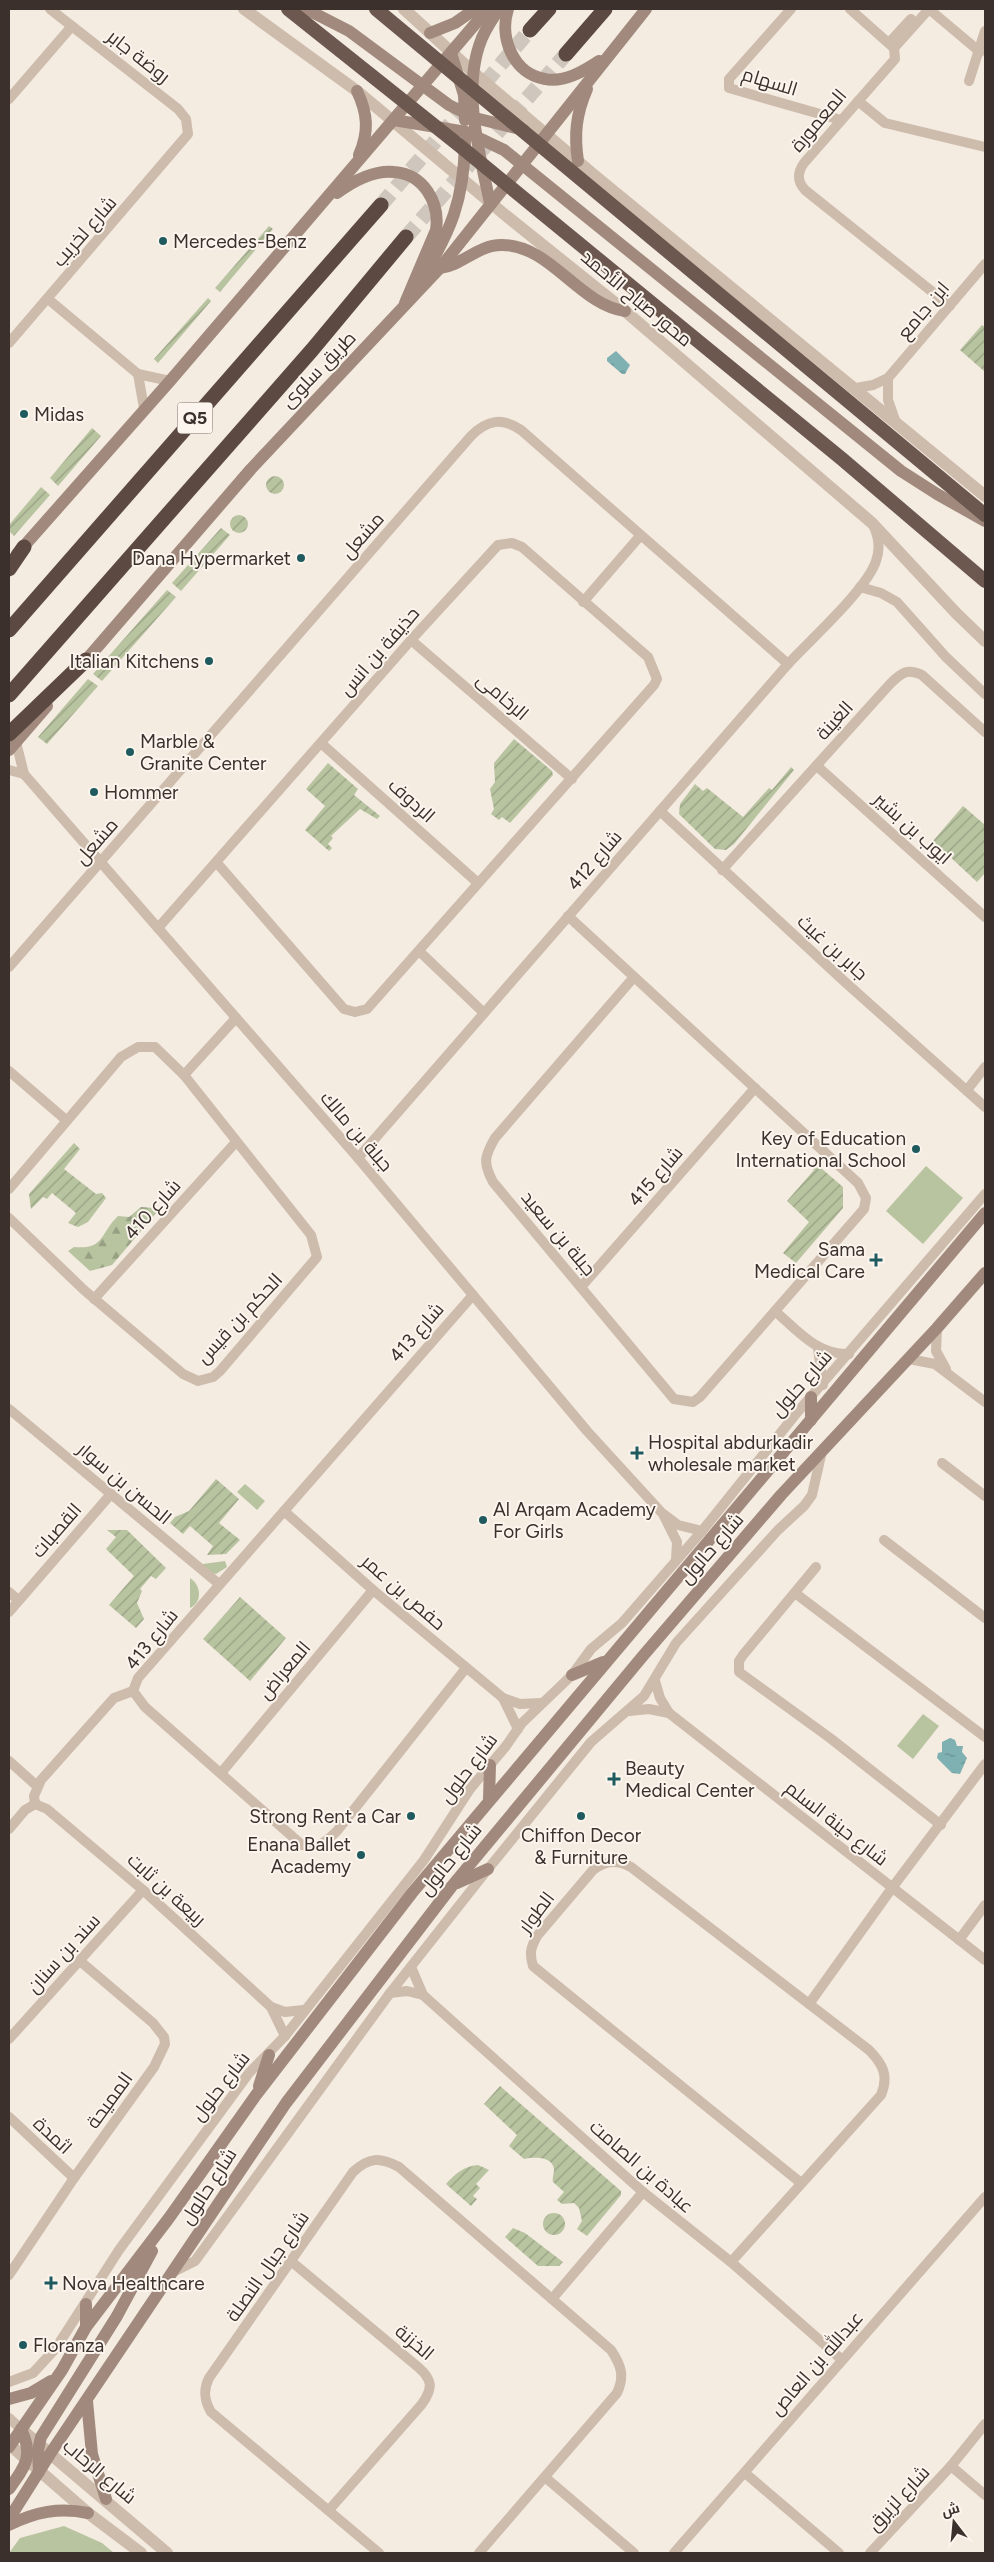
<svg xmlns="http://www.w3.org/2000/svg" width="994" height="2562" font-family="Figtree,Cairo,sans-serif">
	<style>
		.grass { fill: #b8c4a0 }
		.forest { fill: url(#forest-firs) }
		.garden { fill: url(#garden-furrows) }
		.water { fill: url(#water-ripples) }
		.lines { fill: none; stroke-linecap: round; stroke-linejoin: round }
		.motorway-tunnel { stroke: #cfc6bd; stroke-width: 15; stroke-dasharray: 15 8; stroke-linecap: butt }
		.minor { stroke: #cdbbac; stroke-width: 10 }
		.tertiary { stroke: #cdbbac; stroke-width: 12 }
		.secondary { stroke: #a18a7d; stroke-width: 12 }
		.trunk { stroke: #6c584f; stroke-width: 14 }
		.motorway { stroke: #5c4a42; stroke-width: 15 }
		.poi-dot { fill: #1f5a5e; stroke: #fbf5ee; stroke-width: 2 }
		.labels { text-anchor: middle; stroke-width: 4; stroke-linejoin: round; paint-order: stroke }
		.shield { fill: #fbf5ee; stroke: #756b66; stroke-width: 1 }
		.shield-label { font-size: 18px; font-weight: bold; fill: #3b302b }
		.street-label { font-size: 19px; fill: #3b302b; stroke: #fbf5ee }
		.poi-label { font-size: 19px; fill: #3b302b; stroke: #fbf5ee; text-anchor: start }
	</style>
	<defs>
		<pattern id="forest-firs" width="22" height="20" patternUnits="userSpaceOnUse" patternTransform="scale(1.25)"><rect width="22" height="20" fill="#b8c4a0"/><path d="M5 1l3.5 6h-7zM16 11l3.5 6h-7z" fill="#97a083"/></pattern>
		<pattern id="garden-furrows" width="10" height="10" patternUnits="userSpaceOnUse" patternTransform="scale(1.25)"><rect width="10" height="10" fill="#b8c4a0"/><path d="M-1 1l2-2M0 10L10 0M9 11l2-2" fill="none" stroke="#97a083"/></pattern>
		<pattern id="water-ripples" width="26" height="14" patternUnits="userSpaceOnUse" patternTransform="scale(1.25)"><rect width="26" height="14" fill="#7fb0b2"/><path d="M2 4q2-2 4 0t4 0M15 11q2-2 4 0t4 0" fill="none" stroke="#699091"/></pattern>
	</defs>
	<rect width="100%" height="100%" fill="#f4ebe1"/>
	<g class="grass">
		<path d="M926,1166L963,1198L923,1244L886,1211Z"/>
		<path d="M245,1484L265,1501L257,1510L237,1492Z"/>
		<path d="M225,1561L227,1567L216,1574L202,1569L203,1564Z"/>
		<path d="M190,1578C201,1585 203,1602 190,1608Z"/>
		<path d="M923,1714L939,1726L913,1759L897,1746Z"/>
		<path d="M64,2526L102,2543L114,2553H9L20,2538Z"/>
	</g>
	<path class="forest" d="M141,1207L153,1208L158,1211L112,1265L90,1271L68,1251L74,1247C105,1250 100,1233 118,1216L129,1217Z"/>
	<g class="garden">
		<path d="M269,226L273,229L220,292L215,288Z"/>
		<path d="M208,298L211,301L158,363L154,359Z"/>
		<path d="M982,325L985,327V372L960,350Z"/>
		<path d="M92,428L101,436L58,486L50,478Z"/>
		<circle cx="275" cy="485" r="9"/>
		<path d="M41,487L50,495L14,536L9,531V525Z"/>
		<circle cx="239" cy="524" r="9"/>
		<path d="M221,528L230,535L181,591L172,583Z"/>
		<path d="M167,590L176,597L102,681L93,674Z"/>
		<path d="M88,679L98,686L47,744L38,737Z"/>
		<path d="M514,739L552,771L553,775L510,823L502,817L499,820L491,814L494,809L490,789L495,782L494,763Z"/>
		<path d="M328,763L358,789L354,795L380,816L377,819L360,809L331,836L333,838L328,844L332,848L329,851L305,830L325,806L306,789Z"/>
		<path d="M791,767L794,770L734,844L726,850L715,849L679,814L680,804L695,784L703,791L707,788L743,817L769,788L772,790Z"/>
		<path d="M963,806L985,825V873L977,882L933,841Z"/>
		<path d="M74,1143L80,1149L64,1169L96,1194L102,1193L106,1198L88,1222L78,1227L68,1223L76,1213L52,1193L47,1199L43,1197L31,1209L29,1194Z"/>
		<path d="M814,1162L843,1187V1208L796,1263L783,1253L809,1222L787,1201L814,1170L811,1167Z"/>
		<path d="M216,1479L239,1499L219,1523L240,1540L226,1554L207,1555L213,1546L190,1526L183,1534L170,1523L175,1517L189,1511Z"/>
		<path d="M107,1530H127L166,1568L156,1579L151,1576L140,1589L142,1591L137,1603L144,1619L136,1628L109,1605L134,1576L106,1549L116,1537Z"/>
		<path d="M240,1597L286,1638L250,1681L203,1639Z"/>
		<path d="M500,2086L621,2191V2195L587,2236L577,2229L582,2221L579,2208L574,2203L562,2204L557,2200L564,2192L553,2182C552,2178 554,2174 554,2169C552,2156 534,2157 524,2159L509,2146L517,2135L484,2104Z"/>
		<path d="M478,2165L489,2170L476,2184L480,2188L473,2196L477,2199L471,2206L446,2184C455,2174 464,2166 478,2165Z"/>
		<circle cx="554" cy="2224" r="11"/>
		<path d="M513,2228L525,2233L563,2262L559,2266H538L505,2237Z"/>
	</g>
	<g class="water">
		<path d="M616,351L630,365L625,374H622L607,361V358Z"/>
		<path d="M950,1738L955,1740L957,1746H963L962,1752L967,1758L960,1774L952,1773L937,1758L938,1753L942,1752V1742Z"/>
	</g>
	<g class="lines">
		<g class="motorway-tunnel">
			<path d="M381,205L530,30"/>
			<path d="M406,237L566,54"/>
		</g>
		<g class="minor">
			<path d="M791,9L729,79V88L841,120"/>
			<path d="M850,9L894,48L895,59L804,163C797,173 797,181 805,190L950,306"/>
			<path d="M929,9L980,52"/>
			<path d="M889,43L911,19"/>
			<path d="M894,48L929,9"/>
			<path d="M969,81L985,31"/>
			<path d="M9,99L72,26"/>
			<path d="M858,101L885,123L985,147"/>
			<path d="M48,299L138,374L170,381"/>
			<path d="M9,343L188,134L186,119L178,109L50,9"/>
			<path d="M138,374L144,408"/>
			<path d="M888,378V400L895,420"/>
			<path d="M856,388L873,385L888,378L985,264"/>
			<path d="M860,587L881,593L897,602L945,656L985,694"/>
			<path d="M583,602L640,536"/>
			<path d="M411,640L572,779"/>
			<path d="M16,742L24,774L358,1158L587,1431L662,1513L678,1525L702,1531"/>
			<path d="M322,744L478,883"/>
			<path d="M817,766L985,917"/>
			<path d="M9,770L24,774"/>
			<path d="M660,811L845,982L985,1107"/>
			<path d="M722,870L890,684C901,673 907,668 922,675L985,732"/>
			<path d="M568,916L858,1183L866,1198L864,1209L700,1397L693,1402L674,1399L493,1182C483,1163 484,1157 495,1138L634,977"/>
			<path d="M158,928L411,640L498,545L512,543L522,547L648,657L657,679L654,685L367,1009L355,1012L344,1009L217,863"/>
			<path d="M419,951L484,1013"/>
			<path d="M9,967L471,436C487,420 502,417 521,430L788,664"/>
			<path d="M9,1071L66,1120"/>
			<path d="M184,1075L236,1018"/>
			<path d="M967,1090L985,1067"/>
			<path d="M358,1158L788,664C810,640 867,589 876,561C880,550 879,538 874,527"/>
			<path d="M9,1189L121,1057L138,1047H155L184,1075L311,1235L317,1257L220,1371L213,1377L198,1381L183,1374L84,1290L9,1218"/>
			<path d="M581,1287L755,1088"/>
			<path d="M94,1299L236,1142"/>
			<path d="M776,1312C798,1331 817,1355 849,1354"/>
			<path d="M937,1328L936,1351L946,1369"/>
			<path d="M818,1348L823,1385"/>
			<path d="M909,1359L935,1364L985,1402"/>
			<path d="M9,1409L219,1584"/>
			<path d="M942,1463L985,1496"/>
			<path d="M284,1511L373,1590L503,1698L520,1704L541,1703"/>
			<path d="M664,1516L677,1542L676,1560"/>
			<path d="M884,1540L985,1618"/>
			<path d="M816,1567L743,1655L739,1661V1672L830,1738L941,1825"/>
			<path d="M9,1592L18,1600"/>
			<path d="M795,1593L985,1737"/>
			<path d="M9,1612L111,1494"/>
			<path d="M655,1681L660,1698L669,1713L985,1960"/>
			<path d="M133,1691L138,1678L473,1295"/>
			<path d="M133,1691L145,1707L302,1845C318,1849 326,1842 337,1831L466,1668"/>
			<path d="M503,1698L518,1729"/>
			<path d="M629,1711L649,1709L669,1713"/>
			<path d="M9,1761L37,1786"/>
			<path d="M221,1773L373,1590"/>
			<path d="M35,1804L47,1809L143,1890L271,2007L285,2012L303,2010"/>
			<path d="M35,1804L34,1796L41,1780L114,1698L133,1691"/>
			<path d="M9,1829L25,1810L35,1804"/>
			<path d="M959,1940L985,1905"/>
			<path d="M411,1967L423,1995L643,2192L731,2262L841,2359"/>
			<path d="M390,1993L407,1991L423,1995"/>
			<path d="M809,2004L892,1888L985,1764"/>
			<path d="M271,2007L285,2036"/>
			<path d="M9,2039L143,1890"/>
			<path d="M9,2117L74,2178"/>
			<path d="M292,2262L418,2367C433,2380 433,2388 422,2404L329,2510"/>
			<path d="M731,2262L881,2095C889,2076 883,2064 869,2050L631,1867C617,1860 607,1860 593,1870L537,1936C531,1947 529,1953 533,1966L801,2183"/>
			<path d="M173,2272L195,2261L390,1993L488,1869L591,1742L644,1696L676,1643L778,1530L804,1506L812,1495L822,1451"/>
			<path d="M9,2275L74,2178L154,2067L165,2044L164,2037L153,2023L80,1961"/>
			<path d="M552,2299L643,2192"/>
			<path d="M9,2382L33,2373L56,2348L119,2250L249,2073L285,2036L424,1860L470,1789L506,1746L522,1723L572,1675L591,1649L622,1623L702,1531L795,1415L985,1194"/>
			<path d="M9,2418L21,2429"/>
			<path d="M951,2466L985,2495"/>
			<path d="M745,2473L839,2553"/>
			<path d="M546,2478L634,2553"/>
			<path d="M379,2553L211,2412C204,2400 203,2390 209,2378L353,2172C369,2157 380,2157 399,2167L611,2350C621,2365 625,2376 617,2393L479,2553"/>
			<path d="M674,2553L985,2197"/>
			<path d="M870,2553L951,2466L985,2424"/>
		</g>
		<g class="tertiary">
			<path d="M244,9L357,91L504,214L625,311L872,523L956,613L985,641"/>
			<path d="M404,9L474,73L594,175L985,496"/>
			<path d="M21,2429L167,2553"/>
			<path d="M10,2445L88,2513L141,2553"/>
		</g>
		<g class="secondary">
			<path d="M306,9L349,31L449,105L475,118L524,130"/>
			<path d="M508,9C499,37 513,74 545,79C564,83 584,71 599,61"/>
			<path d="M430,33L455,23L475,9"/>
			<path d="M451,53L464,95L465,120"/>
			<path d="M357,91C368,114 369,132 359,155"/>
			<path d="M394,120L466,132L504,150L901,471L937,494L985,521"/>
			<path d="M578,161C574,135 576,114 587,89"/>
			<path d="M337,193C352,182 374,170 394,172C424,174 440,203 436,230L405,303"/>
			<path d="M490,203C480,155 463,95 479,46C483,32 491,21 499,9"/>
			<path d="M440,268C461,266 478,245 501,245C550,244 579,305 625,311"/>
			<path d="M421,280C451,231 464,200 465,142"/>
			<path d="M17,554L170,381L488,9"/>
			<path d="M81,666L251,469L440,268L646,9"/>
			<path d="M9,750L47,706"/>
			<path d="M811,1397V1420"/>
			<path d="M572,1675L603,1662"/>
			<path d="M489,1799L490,1765"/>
			<path d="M457,1883L488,1869"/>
			<path d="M259,2086L269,2055"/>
			<path d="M86,2304V2327"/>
			<path d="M9,2399L31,2393L51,2381"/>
			<path d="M87,2401L92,2454L106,2499"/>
			<path d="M9,2447L62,2370L86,2327L169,2218L256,2095L412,1893L985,1213"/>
			<path d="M39,2472L38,2450L41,2437L117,2316L152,2251"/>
			<path d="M9,2489C25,2467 34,2456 21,2429"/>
			<path d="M9,2519L50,2454L286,2103L452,1886L642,1657L781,1495L937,1328L985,1273"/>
			<path d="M9,2525C35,2512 59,2507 88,2513"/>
		</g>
		<g class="trunk">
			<path d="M288,9L460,146L842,459L985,581"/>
			<path d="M376,9L985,515"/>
		</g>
		<g class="motorway">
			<path d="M530,30L549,9"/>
			<path d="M566,54L605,9"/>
			<path d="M9,569L24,547"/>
			<path d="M9,630L381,205"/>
			<path d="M9,695L312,350L406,237"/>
			<path d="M9,734L86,660"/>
		</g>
	</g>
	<g class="poi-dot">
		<circle cx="163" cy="241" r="5"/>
		<circle cx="24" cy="414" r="5"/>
		<circle cx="301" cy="558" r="5"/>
		<circle cx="209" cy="661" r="5"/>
		<circle cx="130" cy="752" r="5"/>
		<circle cx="94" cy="792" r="5"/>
		<circle cx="916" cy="1149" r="5"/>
		<path d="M873.5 1252.5h5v5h5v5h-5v5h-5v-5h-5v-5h5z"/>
		<path d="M634.5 1445.5h5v5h5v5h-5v5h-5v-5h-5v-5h5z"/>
		<circle cx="483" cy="1520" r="5"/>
		<path d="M611.5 1771.5h5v5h5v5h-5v5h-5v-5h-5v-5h5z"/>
		<circle cx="411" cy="1816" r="5"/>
		<circle cx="581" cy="1816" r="5"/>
		<circle cx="361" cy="1855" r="5"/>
		<path d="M48.5 2275.5h5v5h5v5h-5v5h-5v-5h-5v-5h5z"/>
		<circle cx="23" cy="2345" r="5"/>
	</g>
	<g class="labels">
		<rect class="shield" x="177.5" y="402.5" width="35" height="31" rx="4"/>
		<g class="shield-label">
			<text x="195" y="424">Q5</text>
		</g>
		<g class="street-label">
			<text transform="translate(139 56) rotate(38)" y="7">روضة جابر</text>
			<text transform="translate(770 81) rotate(17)" y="7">السهام</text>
			<text transform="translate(818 120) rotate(-50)" y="7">المعمورة</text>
			<text transform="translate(84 231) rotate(-49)" y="7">شارع لخريب</text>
			<text transform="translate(637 298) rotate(40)" y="7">محور صباح الأحمد</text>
			<text transform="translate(923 310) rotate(-50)" y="7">ابن جامع</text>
			<text transform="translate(318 369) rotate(-46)" y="7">طريق سلوى</text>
			<text transform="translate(362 535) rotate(-49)" y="7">مشعل</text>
			<text transform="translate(379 651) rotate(-49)" y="7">حذيفة بن انس</text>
			<text transform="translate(503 696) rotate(41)" y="7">الرخامى</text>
			<text transform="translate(834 720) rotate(-48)" y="7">الغينة</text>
			<text transform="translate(412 800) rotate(42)" y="7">الردوف</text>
			<text transform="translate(913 828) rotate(42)" y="7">ايوب بن بشير</text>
			<text transform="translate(96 841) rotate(-49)" y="7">مشعل</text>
			<text transform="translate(594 860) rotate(-49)" y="7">شارع 412</text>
			<text transform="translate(833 947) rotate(42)" y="7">جابر بن غيث</text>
			<text transform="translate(357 1131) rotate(49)" y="7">جبلة بن مالك</text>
			<text transform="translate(655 1176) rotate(-49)" y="7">شارع 415</text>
			<text transform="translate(152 1209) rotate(-48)" y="7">شارع 410</text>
			<text transform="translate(559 1233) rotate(50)" y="7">جبلة بن سعيد</text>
			<text transform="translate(239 1318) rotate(-47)" y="7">الحكم بن قيس</text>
			<text transform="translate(416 1332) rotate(-49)" y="7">شارع 413</text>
			<text transform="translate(801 1383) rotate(-49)" y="7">شارع حلول</text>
			<text transform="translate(125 1483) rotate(40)" y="7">الحسن بن سوار</text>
			<text transform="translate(56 1530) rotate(-49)" y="7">القصبات</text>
			<text transform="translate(711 1548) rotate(-49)" y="7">شارع حالول</text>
			<text transform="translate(404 1592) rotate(41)" y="7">حفص بن عمر</text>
			<text transform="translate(151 1639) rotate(-51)" y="7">شارع 413</text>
			<text transform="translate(284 1670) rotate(-50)" y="7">المعراض</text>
			<text transform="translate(468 1768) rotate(-53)" y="7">شارع حلول</text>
			<text transform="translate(837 1823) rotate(38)" y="7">شارع حينة السلم</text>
			<text transform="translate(450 1859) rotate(-51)" y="7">شارع حالول</text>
			<text transform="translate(167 1889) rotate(42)" y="7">ربيعة بن ثابت</text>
			<text transform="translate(536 1912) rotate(-53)" y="7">الطوار</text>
			<text transform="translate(63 1953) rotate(-48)" y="7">سند بن سنان</text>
			<text transform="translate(220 2086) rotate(-52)" y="7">شارع حلول</text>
			<text transform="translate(109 2100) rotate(-54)" y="7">المميحة</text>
			<text transform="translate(53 2135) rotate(43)" y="7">اثمدة</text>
			<text transform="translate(642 2166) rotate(41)" y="7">عبادة بن الصامت</text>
			<text transform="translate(208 2186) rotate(-57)" y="7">شارع حالول</text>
			<text transform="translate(267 2266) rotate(-55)" y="7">شارع جبال النصلة</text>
			<text transform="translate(415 2342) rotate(40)" y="7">الخزنة</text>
			<text transform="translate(816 2363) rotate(-49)" y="7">عبدالله بن العاص</text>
			<text transform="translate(100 2471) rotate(40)" y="7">شارع الرحاب</text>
			<text transform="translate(898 2498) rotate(-47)" y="7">شارع لزيرق</text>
		</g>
		<g class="poi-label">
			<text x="173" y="248">Mercedes-Benz</text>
			<text x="34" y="421">Midas</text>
			<text x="291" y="565" text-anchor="end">Dana Hypermarket</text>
			<text x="199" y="668" text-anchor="end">Italian Kitchens</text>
			<text x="140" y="748">Marble &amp;<tspan x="140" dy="22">Granite Center</tspan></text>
			<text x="104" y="799">Hommer</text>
			<text x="906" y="1145" text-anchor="end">Key of Education<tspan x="906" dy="22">International School</tspan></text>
			<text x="865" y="1256" text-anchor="end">Sama<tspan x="865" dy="22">Medical Care</tspan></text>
			<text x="648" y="1449">Hospital abdurkadir<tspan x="648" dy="22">wholesale market</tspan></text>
			<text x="493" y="1516">Al Arqam Academy<tspan x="493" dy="22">For Girls</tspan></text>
			<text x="625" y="1775">Beauty<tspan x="625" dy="22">Medical Center</tspan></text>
			<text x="401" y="1823" text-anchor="end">Strong Rent a Car</text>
			<text x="581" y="1842" text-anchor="middle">Chiffon Decor<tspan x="581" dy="22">&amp; Furniture</tspan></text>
			<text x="351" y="1851" text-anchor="end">Enana Ballet<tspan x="351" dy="22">Academy</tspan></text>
			<text x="62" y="2290">Nova Healthcare</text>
			<text x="33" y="2352">Floranza</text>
		</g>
	</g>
	<rect width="994" height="2562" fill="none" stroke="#3b302b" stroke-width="20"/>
	<g transform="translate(954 2522) rotate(344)" stroke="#fbf5ee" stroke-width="4" paint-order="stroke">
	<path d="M0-4L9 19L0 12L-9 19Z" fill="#3b302b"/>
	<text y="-8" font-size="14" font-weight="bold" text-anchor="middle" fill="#3b302b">ش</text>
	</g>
</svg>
